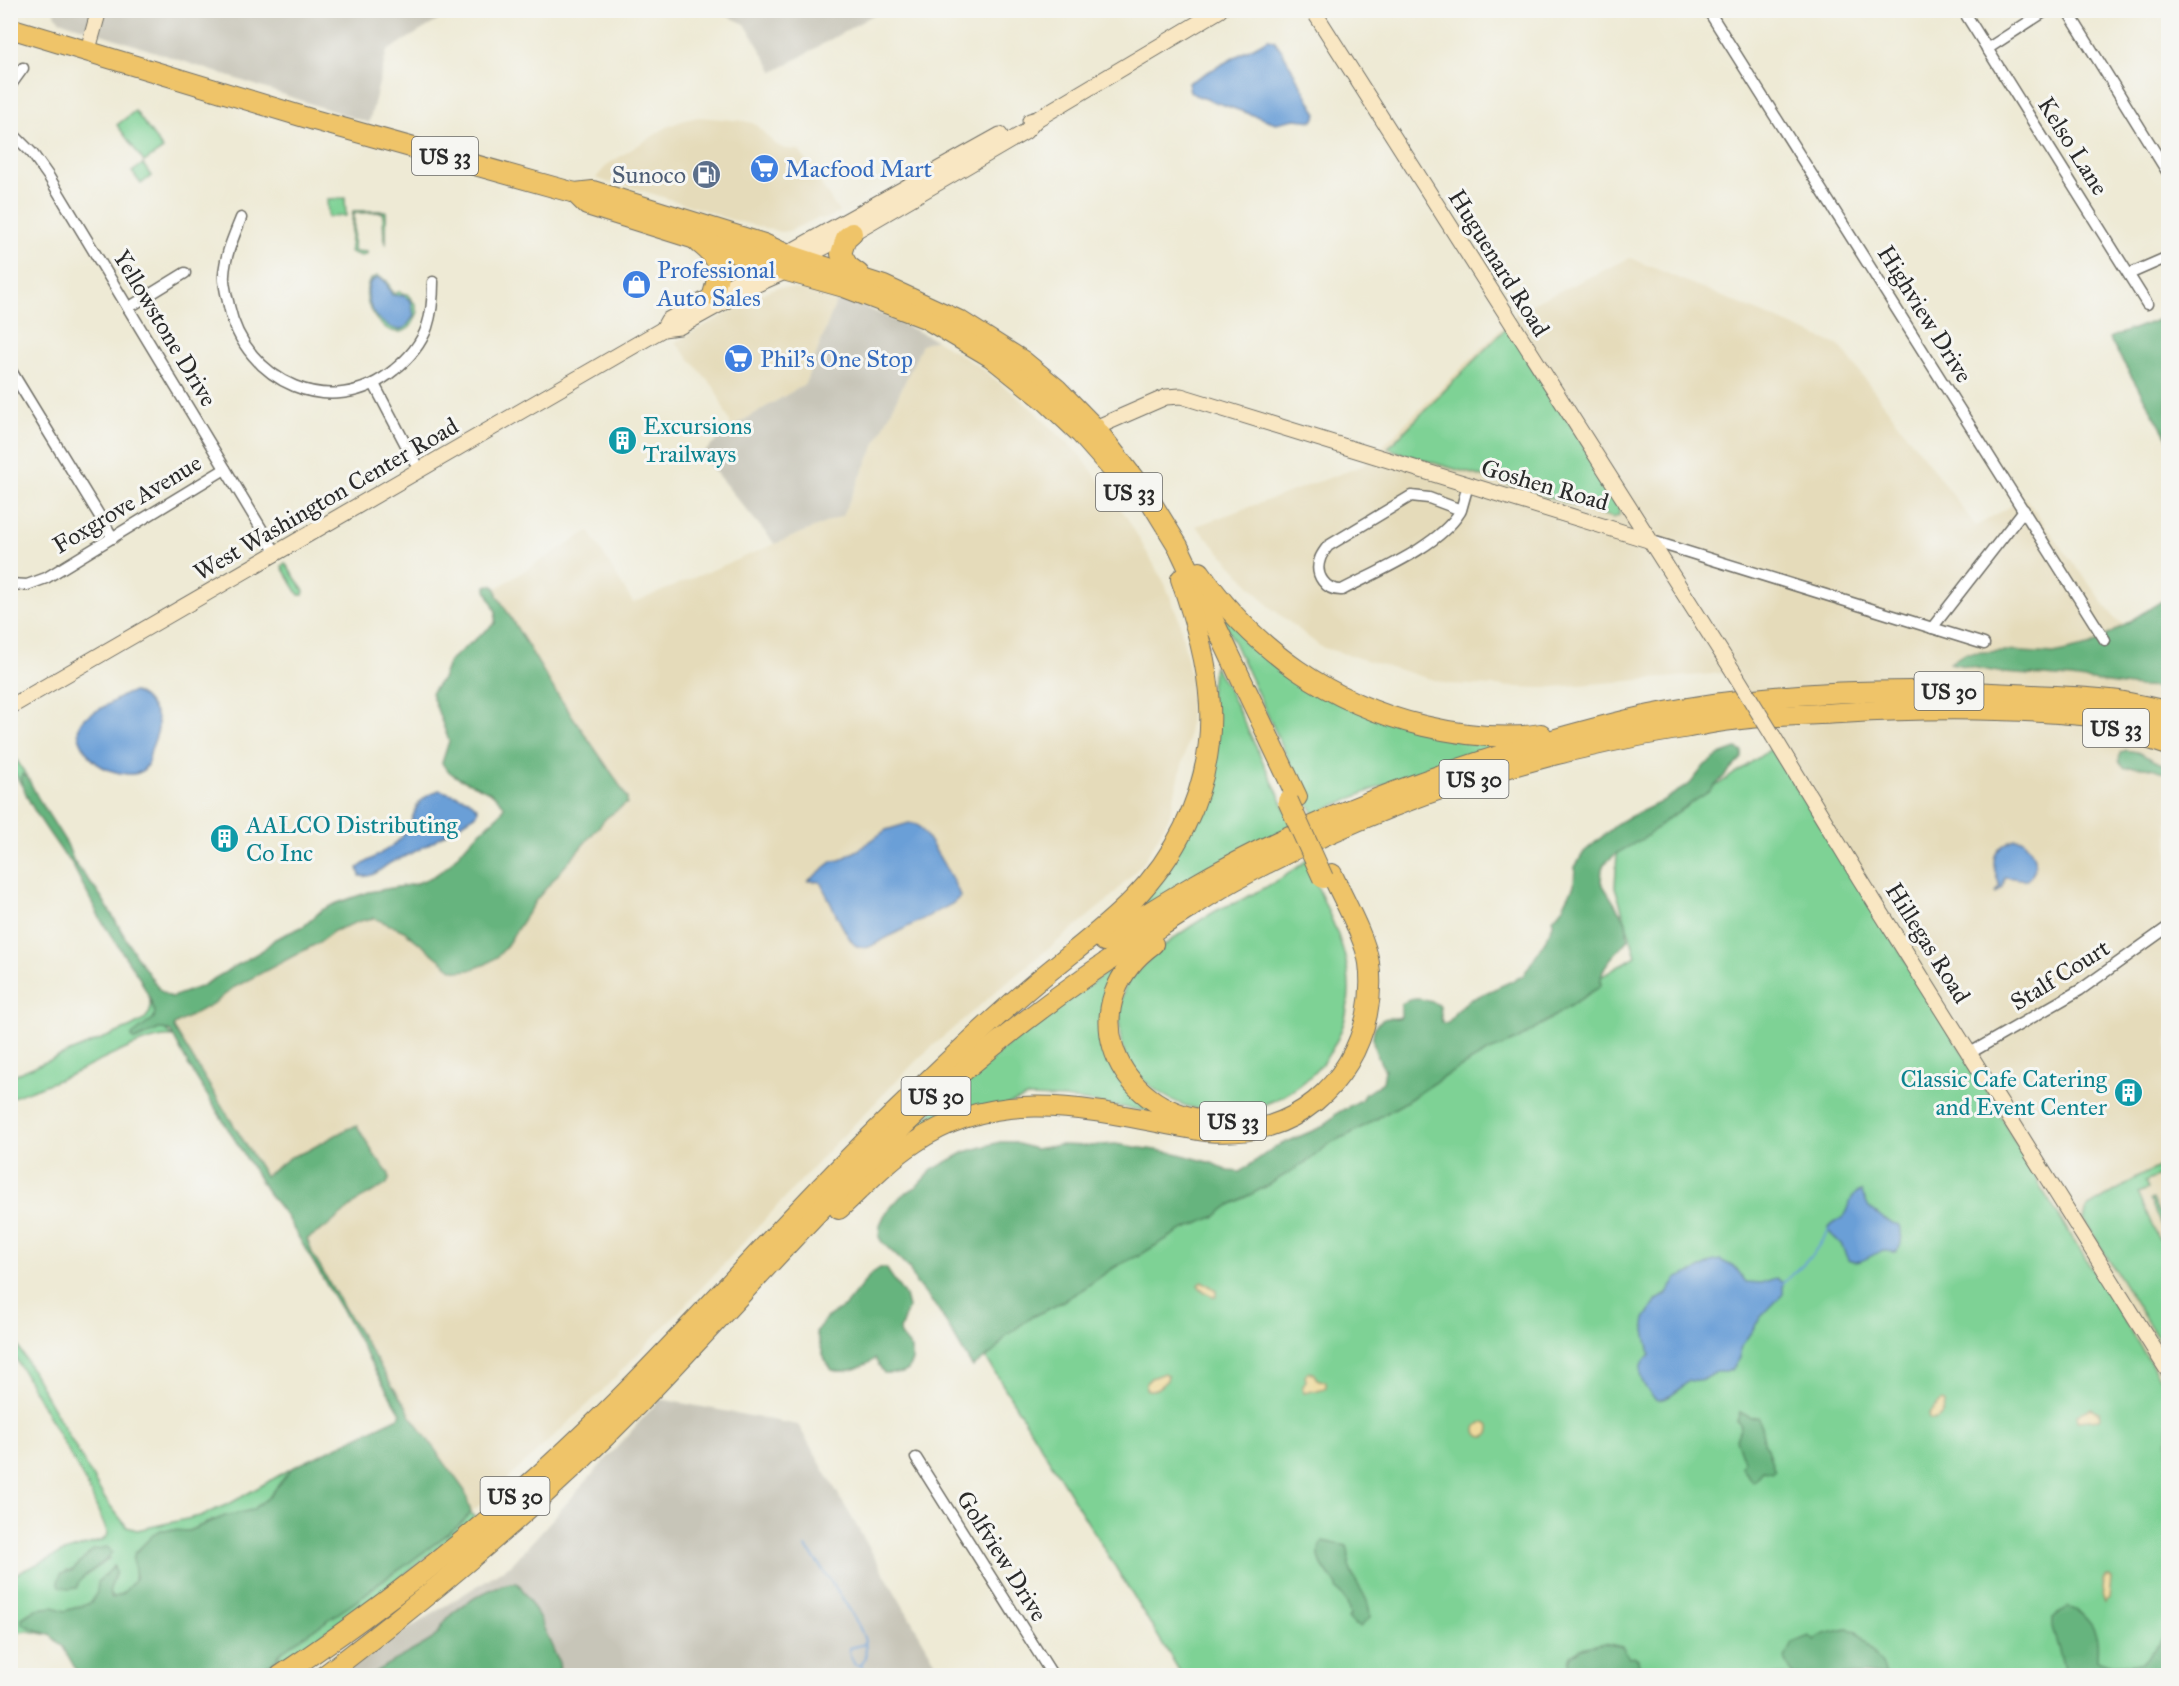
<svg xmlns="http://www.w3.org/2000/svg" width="2179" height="1686" font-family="'IM FELL Great Primer',serif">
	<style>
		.built { fill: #e5dbba }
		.industrial { fill: #c7c5b8 }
		.green { fill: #7ed295; stroke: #547e60; stroke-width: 1.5; fill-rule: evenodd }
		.forest { fill: #66b47e; stroke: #487054; stroke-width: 1.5 }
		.sand { fill: #eeda9e; stroke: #8c8264; stroke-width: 1.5 }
		.water { fill: #6a9fd7; stroke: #4a6581; stroke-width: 1.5 }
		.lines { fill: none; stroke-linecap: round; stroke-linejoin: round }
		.stream { stroke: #6a9fd7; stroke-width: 2 }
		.street-casing { stroke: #6f6e66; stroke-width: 13 }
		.secondary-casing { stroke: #6f6e66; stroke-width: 17 }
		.highway-casing { stroke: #6f6e66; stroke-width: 22 }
		.street { stroke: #fff; stroke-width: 10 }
		.secondary { stroke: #f9e7c3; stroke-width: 15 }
		.highway { stroke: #efc469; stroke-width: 20 }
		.secondary-bridge-casing { stroke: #6f6e66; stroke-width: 17; stroke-linecap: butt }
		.highway-bridge-casing { stroke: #6f6e66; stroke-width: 22; stroke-linecap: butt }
		.secondary-bridge { stroke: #f9e7c3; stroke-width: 15 }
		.highway-bridge { stroke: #efc469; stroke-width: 20 }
		.labels { text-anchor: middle; stroke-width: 6; stroke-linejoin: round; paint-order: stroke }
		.shield { fill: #f6f6f2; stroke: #686867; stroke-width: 1.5 }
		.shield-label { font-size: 22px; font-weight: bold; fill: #2b2b2b }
		.street-label { font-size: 24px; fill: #2b2b2b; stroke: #f6f6f2 }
		.shop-label { font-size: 24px; fill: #366cbe; stroke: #f6f6f2; text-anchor: start }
		.service-label { font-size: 24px; fill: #4e5e75; stroke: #f6f6f2; text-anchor: end }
		.culture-label { font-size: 24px; fill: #0d838f; stroke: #f6f6f2; text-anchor: start }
	</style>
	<rect width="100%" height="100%" fill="#f6f6f2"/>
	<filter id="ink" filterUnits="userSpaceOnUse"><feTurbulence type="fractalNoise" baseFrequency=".0167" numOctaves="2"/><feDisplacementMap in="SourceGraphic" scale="12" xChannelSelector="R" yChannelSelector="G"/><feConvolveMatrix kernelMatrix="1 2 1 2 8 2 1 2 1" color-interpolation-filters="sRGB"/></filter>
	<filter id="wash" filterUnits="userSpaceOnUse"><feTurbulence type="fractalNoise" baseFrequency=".008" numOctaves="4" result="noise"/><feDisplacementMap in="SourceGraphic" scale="24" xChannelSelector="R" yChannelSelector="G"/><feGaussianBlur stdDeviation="1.35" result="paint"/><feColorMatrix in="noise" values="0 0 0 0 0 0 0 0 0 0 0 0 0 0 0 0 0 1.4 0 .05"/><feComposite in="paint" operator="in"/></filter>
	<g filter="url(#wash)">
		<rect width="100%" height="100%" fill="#eeead5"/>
		<g class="built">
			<path d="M698,117L744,121L755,124L775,144L785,149L799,150L839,212L825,219L818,218L789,231L780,232L721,217L716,214L625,185L619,179L610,183L596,178L607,165L667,127L682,121Z"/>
			<path d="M1630,258L1840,346L1976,526L2025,498L2116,620L2168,644V1391L2043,1191L1982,1083L1771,749L1725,673L1542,688L1448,684L1321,647L1270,607L1196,526L1362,466L1521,309Z"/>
			<path d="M778,287L808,290L837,299L805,384L732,427L714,387L675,342L767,291Z"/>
			<path d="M936,340L980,367L1031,408L1079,454L1126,516L1165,584L1179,619L1192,682L1188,741L1169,817L1144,862L1107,901L1000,988L920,1057L830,1149L709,1280L599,1394L471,1513L164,1019L341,917L616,800L492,591L589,531L633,603L842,516L922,345Z"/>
		</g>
		<g class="industrial">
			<path d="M53,11H454L387,51L369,123L59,20Z"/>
			<path d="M716,11H880L774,72L745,24Z"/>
			<path d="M837,299L865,307L936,340L922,345L842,516L775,544L701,455L732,427L805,384Z"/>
			<path d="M660,1399L798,1425L943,1675L333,1676L512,1564Z"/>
		</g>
		<g class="green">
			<path d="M135,111L163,149L144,162L117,125Z"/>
			<path d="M143,164L151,176L141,184L132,172Z"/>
			<path d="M345,198L346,216L328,217L327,199Z"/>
			<path d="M353,211H386V243L384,240L383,212L354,213L353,251L366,252V254L361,256L350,252Z"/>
			<path d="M377,276L387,281L392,292L395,294L399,291L402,294H407L416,305V309L418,312C415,318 414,324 409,328C388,345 356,304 370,280Z"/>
			<path d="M1508,326L1619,501V515L1613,518L1511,485L1406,455L1388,448Z"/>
			<path d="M285,563L304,591L303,595H299L283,569L282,566Z"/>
			<path d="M1219,610L1298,676L1500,745C1437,764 1374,787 1314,815Z"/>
			<path d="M1214,666L1227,686L1293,825L1123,921L1190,826Z"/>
			<path d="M1771,749L1834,845L1982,1083L2043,1191L2168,1391V1675H1182L980,1348L1636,956L1615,887L1617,853Z"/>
			<path d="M10,750L28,778L25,775L21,777L22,786L11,767Z"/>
			<path d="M1308,859C1312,871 1316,884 1322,897C1335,928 1350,957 1349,992C1345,1090 1227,1149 1149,1085C1133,1072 1121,1053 1120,1032C1119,1016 1119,998 1127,983C1130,977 1137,972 1142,967C1162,945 1188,927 1214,912C1222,907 1231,905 1239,901C1262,890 1288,876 1308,859Z"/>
			<path d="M1126,958C1111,981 1102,993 1102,1022L1160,1113L1064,1098L1026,1097L884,1156L912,1129L1009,1044Z"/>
			<path d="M150,999L155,1013L154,1018L146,1025L135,1040L159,1029H164L173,1037C150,1033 100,1062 77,1072C55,1082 33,1089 11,1098V1076L131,1027L144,1020L150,1012Z"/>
			<path d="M2168,1162V1172L2145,1182L2148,1189L2138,1193L2158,1239L2168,1248V1355L2084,1220L2087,1208L2140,1176Z"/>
			<path d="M2152,1199L2158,1212H2160L2162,1222L2168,1220V1238L2163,1230L2150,1200Z"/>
			<path d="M10,1332L105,1499L127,1527L137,1530L200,1516L231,1503L292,1468L270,1496L252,1510L209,1522L188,1531L160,1530L135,1553C135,1560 136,1574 135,1579C132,1588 120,1596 112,1598L109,1593L110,1587C96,1593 101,1592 92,1602C89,1605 70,1609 65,1611C49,1605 35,1608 22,1618L33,1629L50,1635L28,1631L11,1633V1576L61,1553L103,1540L108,1534L87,1485L11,1350ZM94,1550L109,1559L78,1581L67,1571L73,1570Z"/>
			<path d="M471,1513L475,1518L385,1590L271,1671L264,1675L254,1676L279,1656L282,1651L358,1600L381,1581L402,1568L444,1537Z"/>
		</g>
		<g class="forest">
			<path d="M2168,316V439L2109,338Z"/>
			<path d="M489,585L494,586L497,591V595L555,691L615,778L627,798V803L606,818L536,900L505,948L497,957L486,964L470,970L458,971L452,969L404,931L374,918L360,921L334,931L318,943L233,988L216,1002L174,1025V1028L265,1176L291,1157L307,1151L347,1129L357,1126L375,1156L389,1174V1180L386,1185L360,1199L328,1226L307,1239L313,1255L343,1306L391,1384L407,1407L410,1415L465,1491L471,1513L458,1526L402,1568L381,1581L358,1600L282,1651L275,1660L254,1675H79L63,1647L50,1635L22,1624V1618L36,1609L53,1607L65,1611L91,1603L97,1592L98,1582L114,1566L116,1572L109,1592L112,1598L122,1594L134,1581L136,1576L133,1559L135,1553L155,1533L160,1530H171L188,1531L225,1516L252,1510L270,1496L292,1468L399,1417L401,1413L379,1377L342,1311L286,1216L266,1190L189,1066L171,1032L164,1029H159L135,1040L132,1038V1035L154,1018L155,1013L150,999L140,979L101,920L71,862L64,855C53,837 18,794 22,774L28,778L38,798L67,844L74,862L102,898L136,956L159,989L166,995L172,997L200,987L263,950L275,939L304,926L322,910L337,903L369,892L415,884L434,876L448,866L469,842L502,812L504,806C490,783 454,785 442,763L449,741L431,693L442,679L449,661L495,623L496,612L486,590V586Z"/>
			<path d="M2168,597V688L2138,687L2071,678L2003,673L1950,663L1965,653L2005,651L2054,654L2092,645Z"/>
			<path d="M1736,749L1742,752V758L1710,791L1667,819L1646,837L1617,853L1604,864L1602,869L1601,882L1626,922L1628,939C1617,954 1599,964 1601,986L1517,1040L1487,1052L1442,1078L1404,1103L1350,1134L1332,1142L1308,1161L1265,1187L1230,1205L1216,1216L1180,1231L1140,1255L1116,1266L1083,1289L1053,1307L1033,1316L1006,1336L996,1350L973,1367L970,1363L938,1309L916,1283L909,1268L882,1242L879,1237L880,1225L885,1214L901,1196L916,1187L932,1170L965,1152L1000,1142H1012L1035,1149L1059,1145L1090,1146L1115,1144L1175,1153L1212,1163L1228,1171L1240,1172L1275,1147L1324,1126L1337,1113L1361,1100L1364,1095L1383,1082L1385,1070C1377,1058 1364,1031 1382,1020C1388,1016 1394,1020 1401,1017V1005C1411,995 1429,999 1440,1006L1442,1023H1448L1455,1013L1468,1001L1523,976L1545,941L1553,925V919L1563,907L1574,885L1575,867L1584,852L1621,821L1659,803L1690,784L1705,765L1720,755Z"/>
			<path d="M2126,750L2137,752L2168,767V775C2155,767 2141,765 2125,768L2119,761L2120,753Z"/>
			<path d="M880,1268H886L905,1296L908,1308L900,1330L901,1336L912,1349V1360L908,1370L903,1373H884L875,1359C863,1367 846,1374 832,1370L825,1360L816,1332L826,1318L845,1306L871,1274Z"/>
			<path d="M1740,1412L1751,1418L1759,1417L1764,1441L1775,1471L1773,1472L1762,1470L1756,1479L1752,1482L1742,1467L1744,1461L1736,1439L1741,1426L1737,1421Z"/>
			<path d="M1323,1541L1347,1546C1350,1553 1348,1558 1349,1565C1353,1584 1370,1594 1370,1618L1360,1627L1355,1625L1348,1618L1350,1615L1347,1603L1337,1589V1585C1327,1573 1311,1556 1323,1541Z"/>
			<path d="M107,1547L112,1552C105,1567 81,1571 77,1588L69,1589L60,1586L58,1581L61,1574L73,1570L93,1550Z"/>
			<path d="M511,1583H517L521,1587L539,1617L559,1663C560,1669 560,1672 554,1676L371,1675C389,1661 411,1653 431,1640C442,1632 440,1626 447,1619C461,1604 492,1586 511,1583Z"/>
			<path d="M2068,1607C2081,1610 2095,1626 2097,1639C2098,1646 2097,1653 2097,1660L2110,1664L2142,1663L2156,1647L2168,1628V1675H2066L2052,1627V1618Z"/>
			<path d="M1847,1629L1857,1631L1882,1664L1886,1675H1793L1785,1658L1792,1643L1809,1636L1815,1641C1821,1632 1836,1632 1847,1629Z"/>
			<path d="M1604,1643L1622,1647L1630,1657L1634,1656L1638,1659L1639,1665L1648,1675H1572L1569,1662L1571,1655L1582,1648Z"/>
		</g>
		<g class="sand">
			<path d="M1202,1281L1216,1290V1296C1211,1297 1201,1290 1198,1285Z"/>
			<path d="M1308,1372L1313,1373L1317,1379L1326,1382V1387C1324,1389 1309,1392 1304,1393L1302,1388L1306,1381L1305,1375Z"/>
			<path d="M1164,1373L1168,1376L1167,1380C1161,1386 1154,1393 1146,1389V1383L1151,1378Z"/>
			<path d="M1942,1401L1945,1403C1945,1411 1940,1420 1931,1420L1928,1417L1929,1413Z"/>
			<path d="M2091,1408L2099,1412L2101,1416L2100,1419L2078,1421L2077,1414Z"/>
			<circle cx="1483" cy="1430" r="7"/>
			<path d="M2107,1576L2111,1578L2109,1598L2104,1602L2102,1598L2104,1580Z"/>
		</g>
		<g class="water">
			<path d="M1268,39L1274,40L1282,51L1317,114L1313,121L1295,119L1276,123L1195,95L1190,91L1188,83Z"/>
			<path d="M378,278L385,281L392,295L404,296L411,301L414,316L406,327L399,330C381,325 368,312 368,292C368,284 370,281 378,278Z"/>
			<path d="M134,692C146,696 160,715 158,728C157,736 153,743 151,750C149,757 149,766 142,771C134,776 125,774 116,772C100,768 92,761 84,748C78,737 75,728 84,718L126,694Z"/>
			<path d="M439,790L468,799L478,808L477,814C450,830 423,850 394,861C382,866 375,879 360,876L358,868C371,858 388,851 400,839C421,817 405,804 439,790Z"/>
			<path d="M909,823C914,824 918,824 921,829C928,837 960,890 960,897L952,904L869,947C864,948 860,948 855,945C845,937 828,896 820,882L808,881L833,861L840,860L858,850L886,830Z"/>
			<path d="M2015,839L2023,840C2034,852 2041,868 2027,880L2005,877L2003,887L1995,894L2000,886C1991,865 1989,849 2015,839Z"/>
			<path d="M1861,1191L1869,1207L1888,1222L1900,1225C1902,1234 1903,1246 1896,1252C1892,1252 1889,1251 1886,1251C1872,1251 1862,1267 1848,1260L1841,1244L1829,1232L1828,1228C1832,1222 1839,1221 1844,1216C1852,1208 1847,1195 1861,1191Z"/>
			<path d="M1720,1260L1736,1268L1746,1282L1761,1283L1776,1278L1783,1283V1294L1761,1317L1743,1344L1740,1349V1358L1733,1369L1726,1372H1716L1705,1379L1689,1381C1679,1389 1671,1399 1657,1400C1648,1394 1637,1377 1641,1366C1643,1361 1647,1358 1650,1354L1644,1326L1645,1319L1657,1300L1667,1294L1677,1278L1698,1270L1711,1262Z"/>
		</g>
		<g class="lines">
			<g class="stream">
				<path d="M1782,1284L1813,1254L1829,1230"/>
				<path d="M806,1547C819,1564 862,1623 865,1642C867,1651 866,1658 861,1665"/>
				<path d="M865,1644L850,1648L849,1653L855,1665H861L868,1676"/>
				<path d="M469,1676L472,1671L478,1676"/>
			</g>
		</g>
	</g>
	<g filter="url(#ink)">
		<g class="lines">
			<defs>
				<g id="street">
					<path d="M1708,10L2105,640"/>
					<path d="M1963,10L2147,304"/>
					<path d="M2067,10L2168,173"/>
					<path d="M2168,10V11"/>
					<path d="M1987,49L2047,10"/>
					<path d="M10,86L23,68"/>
					<path d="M10,131L32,153L49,177L276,553"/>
					<path d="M241,218C234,236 225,255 224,275C223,284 227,296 229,306C245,382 332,422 394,370C408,359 421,344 427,327C432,312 433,297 433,282"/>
					<path d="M2129,274L2168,257"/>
					<path d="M128,308L185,273"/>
					<path d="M10,369L113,538"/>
					<path d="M374,384L419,470"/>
					<path d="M1461,510L1429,498L1411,496L1328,546C1325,550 1321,555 1320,559C1314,575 1326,591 1342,590C1378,571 1438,547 1460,512L1461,510L1468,485"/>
					<path d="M1649,540L1984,644"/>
					<path d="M10,584L27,585L46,578L225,469"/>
					<path d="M1932,628L2024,510"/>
					<path d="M1970,1053L2080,990L2168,927"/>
					<path d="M916,1458L1053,1676"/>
				</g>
				<g id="secondary">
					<path d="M1313,10L1733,671"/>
					<path d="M87,53L99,10"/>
					<path d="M1030,121L1037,119L1220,10"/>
					<path d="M663,329L668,320L1000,135"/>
					<path d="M1095,428L1166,397L1181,396L1648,540"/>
					<path d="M10,707L663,329L679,327L753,286L787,271L801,259L852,233L1025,132L1037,119"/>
					<path d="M1773,736L1860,879L2168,1371"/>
				</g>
				<g id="highway">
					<path d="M10,28L314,120L575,193L593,191L764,244L786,254L884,286L960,321L1023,361L1057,389L1095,428L1148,497L1178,546L1297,797"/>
					<path d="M575,193L587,205L692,238L787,271L844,287L925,318L991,357L1046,401L1081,434L1112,469"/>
					<path d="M852,233L846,238L841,254L848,266L859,274"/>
					<path d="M699,243C723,262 721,267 713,295"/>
					<path d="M1200,572C1254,650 1331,704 1424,726C1462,735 1502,740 1541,734"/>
					<path d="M2120,729L2168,745"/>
					<path d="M1104,941C1160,905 1218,869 1279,841C1367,799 1458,767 1552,740C1584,731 1617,722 1650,715C1769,691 1892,687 2013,694C2048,696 2084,696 2119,701C2136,704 2152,708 2168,711"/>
					<path d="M1153,944C1075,1001 1109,1102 1199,1119"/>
					<path d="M839,1209C863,1187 886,1161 914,1143C1005,1080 1106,1114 1205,1131C1227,1133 1247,1132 1269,1126C1338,1105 1378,1032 1369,963C1365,937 1343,899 1332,874"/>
					<path d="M280,1676C403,1594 520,1499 624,1394C721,1296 812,1191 912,1096C952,1058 992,1019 1034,984C1093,934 1149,900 1184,828C1227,740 1211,667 1181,579"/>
					<path d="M324,1676C435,1592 541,1503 638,1404C732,1307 820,1204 918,1112C993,1041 1075,981 1161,926C1186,911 1210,894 1235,880C1376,803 1531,752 1689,727C1704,725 1718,721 1732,720C1768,715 1805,715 1841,713C1950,706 2061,708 2168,726"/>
				</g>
			</defs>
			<use href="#street" class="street-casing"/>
			<use href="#secondary" class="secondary-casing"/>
			<use href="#highway" class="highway-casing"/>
			<use href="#street" class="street"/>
			<use href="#secondary" class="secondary"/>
			<use href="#highway" class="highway"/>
			<defs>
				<path id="secondary-bridge" d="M1733,671L1773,736"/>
				<path id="highway-bridge" d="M1288,801L1323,878"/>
			</defs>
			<use href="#secondary-bridge" class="secondary-bridge-casing"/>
			<use href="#highway-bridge" class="highway-bridge-casing"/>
			<use href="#secondary-bridge" class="secondary-bridge"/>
			<use href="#highway-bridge" class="highway-bridge"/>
		</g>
	</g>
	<defs>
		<symbol id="supermarket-disc" viewBox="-11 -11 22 22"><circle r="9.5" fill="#3f7fe0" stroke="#f6f6f2"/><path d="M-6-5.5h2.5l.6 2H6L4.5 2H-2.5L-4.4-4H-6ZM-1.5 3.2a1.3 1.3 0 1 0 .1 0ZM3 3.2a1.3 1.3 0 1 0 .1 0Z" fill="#fff"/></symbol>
		<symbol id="fuel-disc" viewBox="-11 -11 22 22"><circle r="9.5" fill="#5c6f8a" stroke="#f6f6f2"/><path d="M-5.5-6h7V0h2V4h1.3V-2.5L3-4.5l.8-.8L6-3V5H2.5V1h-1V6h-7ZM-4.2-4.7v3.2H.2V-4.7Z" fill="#fff"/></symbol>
		<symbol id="shop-disc" viewBox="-11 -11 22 22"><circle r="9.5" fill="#3f7fe0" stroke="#f6f6f2"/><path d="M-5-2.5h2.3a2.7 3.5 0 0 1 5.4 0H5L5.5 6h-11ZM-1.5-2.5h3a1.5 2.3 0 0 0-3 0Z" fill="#fff"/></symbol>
		<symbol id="building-disc" viewBox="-11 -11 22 22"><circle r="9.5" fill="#0f9aa8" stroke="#f6f6f2"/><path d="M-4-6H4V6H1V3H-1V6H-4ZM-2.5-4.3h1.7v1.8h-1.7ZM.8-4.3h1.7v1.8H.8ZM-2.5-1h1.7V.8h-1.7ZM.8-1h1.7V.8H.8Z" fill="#fff"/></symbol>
	</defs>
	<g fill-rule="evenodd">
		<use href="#supermarket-disc" x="748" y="152" width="33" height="33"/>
		<use href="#fuel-disc" x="690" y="158" width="33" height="33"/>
		<use href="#shop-disc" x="620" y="268" width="33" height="33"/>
		<use href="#supermarket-disc" x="722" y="342" width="33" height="33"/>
		<use href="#building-disc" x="606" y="424" width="33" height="33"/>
		<use href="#building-disc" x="208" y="822" width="33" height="33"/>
		<use href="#building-disc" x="2112" y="1076" width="33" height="33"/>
	</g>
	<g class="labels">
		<g class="shield">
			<rect x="412" y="137" width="66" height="38" rx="4.5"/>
			<rect x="1096" y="473" width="66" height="38" rx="4.5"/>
			<rect x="1914.5" y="672" width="69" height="38" rx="4.5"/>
			<rect x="2083" y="709" width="66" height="38" rx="4.5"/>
			<rect x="1439.5" y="760" width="69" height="38" rx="4.5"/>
			<rect x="901.5" y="1077" width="69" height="38" rx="4.5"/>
			<rect x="1200" y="1102" width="66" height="38" rx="4.5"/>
			<rect x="480.5" y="1477" width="69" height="38" rx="4.5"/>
		</g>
		<g class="shield-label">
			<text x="445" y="164">US 33</text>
			<text x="1129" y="500">US 33</text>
			<text x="1949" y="699">US 30</text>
			<text x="2116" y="736">US 33</text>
			<text x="1474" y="787">US 30</text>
			<text x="936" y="1104">US 30</text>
			<text x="1233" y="1129">US 33</text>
			<text x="515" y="1504">US 30</text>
		</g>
		<g class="street-label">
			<text transform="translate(2073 146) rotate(58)" y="8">Kelso Lane</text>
			<text transform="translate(1499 263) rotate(58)" y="8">Huguenard Road</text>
			<text transform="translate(1925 314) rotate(58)" y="8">Highview Drive</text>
			<text transform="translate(165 328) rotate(59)" y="8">Yellowstone Drive</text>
			<text transform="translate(1545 485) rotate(16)" y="8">Goshen Road</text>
			<text transform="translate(326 499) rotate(-30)" y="8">West Washington Center Road</text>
			<text transform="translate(127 504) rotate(-31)" y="8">Foxgrove Avenue</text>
			<text transform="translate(1928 943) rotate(58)" y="8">Hillegas Road</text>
			<text transform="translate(2060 975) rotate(-32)" y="8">Stalf Court</text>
			<text transform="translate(1002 1556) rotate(58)" y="8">Golfview Drive</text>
		</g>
		<g class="shop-label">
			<text x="785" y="177">Macfood Mart</text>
			<text x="657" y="278">Professional<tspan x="657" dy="28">Auto Sales</tspan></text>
			<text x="760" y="367">Phil's One Stop</text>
		</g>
		<g class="service-label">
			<text x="686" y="183">Sunoco</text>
		</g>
		<g class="culture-label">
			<text x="643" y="434">Excursions<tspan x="643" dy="28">Trailways</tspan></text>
			<text x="246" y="833">AALCO Distributing<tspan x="246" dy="28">Co Inc</tspan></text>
			<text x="2107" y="1087" text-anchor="end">Classic Cafe Catering<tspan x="2107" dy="28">and Event Center</tspan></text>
		</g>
	</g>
	<rect width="2179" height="1686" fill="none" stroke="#f6f6f2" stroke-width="36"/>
</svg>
